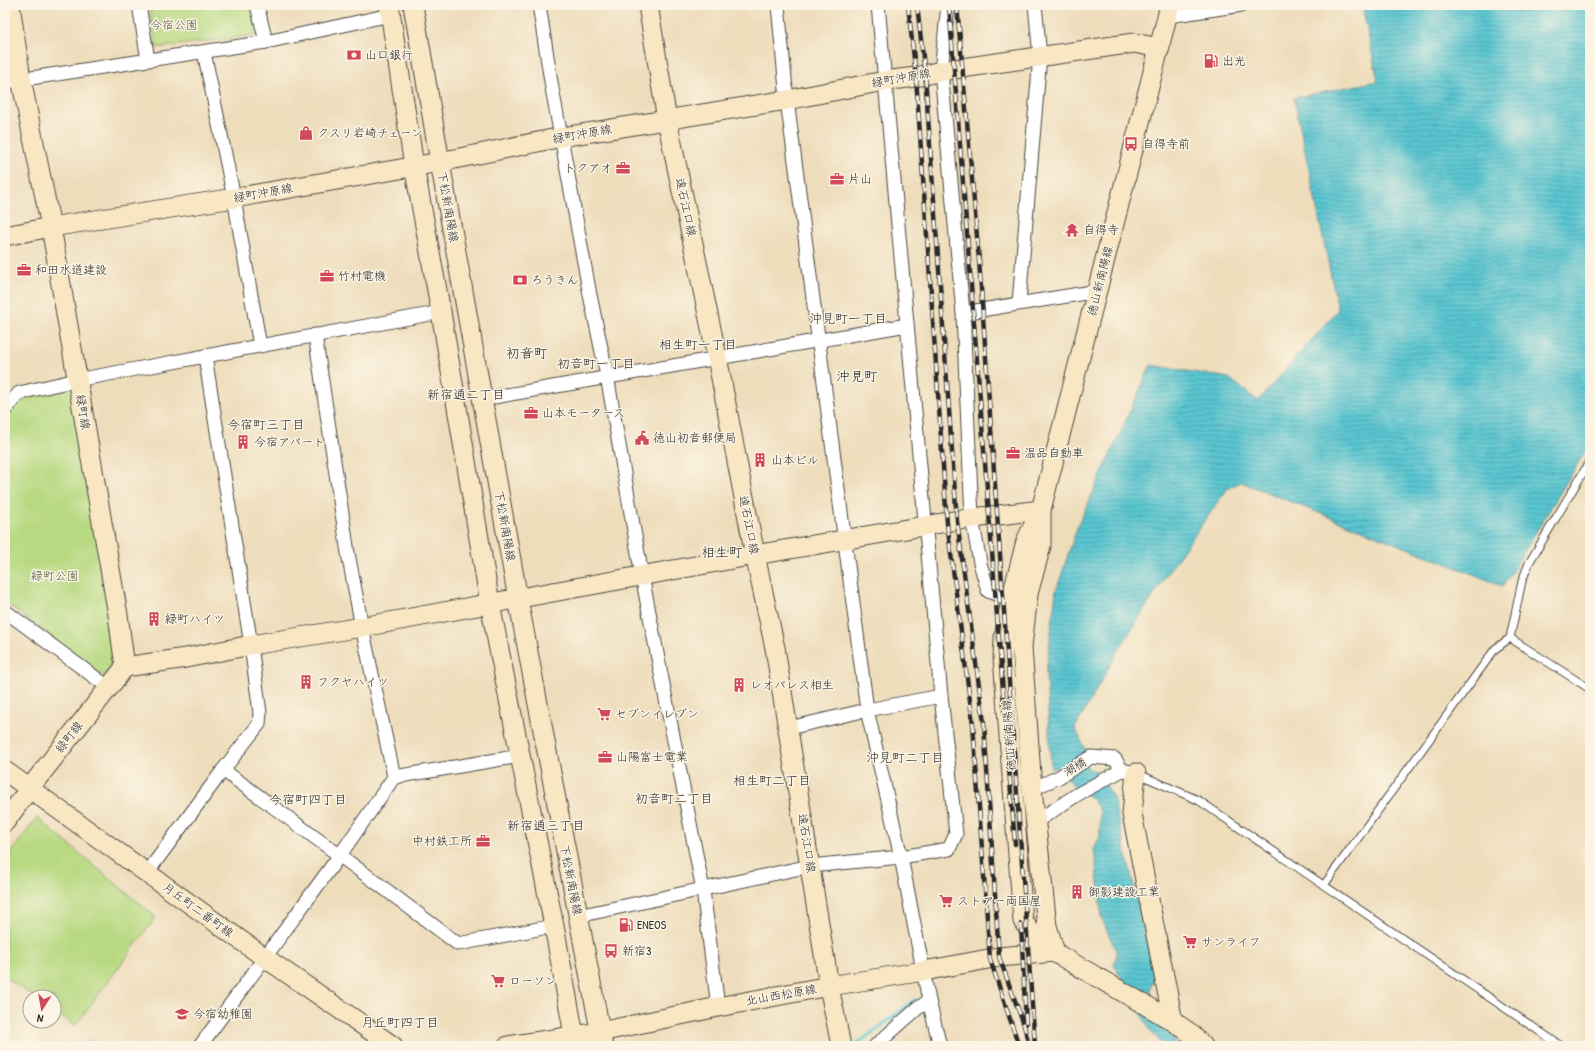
<svg xmlns="http://www.w3.org/2000/svg" width="1595" height="1051" font-family="'Patrick Hand','Klee One',sans-serif">
	<style>
		.green { fill: #b7d981; stroke: #718256 }
		.water { fill: url(#water-rules); stroke: #42787e }
		.lines { fill: none; stroke-linecap: round; stroke-linejoin: round }
		.stream { stroke: #5ac6d1; stroke-width: 4 }
		.lane-casing { stroke: #484641; stroke-width: 9 }
		.street-casing { stroke: #484641; stroke-width: 15 }
		.secondary-casing { stroke: #484641; stroke-width: 21 }
		.lane { stroke: #fff; stroke-width: 7 }
		.street { stroke: #fff; stroke-width: 13 }
		.secondary { stroke: #f9e7c3; stroke-width: 19 }
		.rail-casing { stroke: #2b2b2b; stroke-width: 4.5 }
		.rail { stroke: #fcf5e5; stroke-width: 3; stroke-dasharray: 9; stroke-linecap: butt }
		.labels { text-anchor: middle; stroke-width: 3; stroke-linejoin: round; paint-order: stroke }
		.park-label { font-size: 12px; fill: #4e5640; stroke: #fcf5e5 }
		.poi-label { font-size: 12px; fill: #2b2b2b; stroke: #fcf5e5; text-anchor: start }
		.street-label { font-size: 12px; fill: #2b2b2b; stroke: #fcf5e5 }
		.neighbourhood-label { font-size: 13px; fill: #2b2b2b; stroke: #fcf5e5 }
		.quarter-label { font-size: 14px; fill: #2b2b2b; stroke: #fcf5e5 }
	</style>
	<defs>
		<pattern id="water-rules" width="6" height="5" patternUnits="userSpaceOnUse"><rect width="6" height="5" fill="#5ac6d1"/><path d="M0 2.5h6" fill="none" stroke="#4ba1aa"/></pattern>
	</defs>
	<rect width="100%" height="100%" fill="#fcf5e5"/>
	<filter id="ink" filterUnits="userSpaceOnUse"><feTurbulence type="fractalNoise" baseFrequency=".025" numOctaves="2"/><feDisplacementMap in="SourceGraphic" scale="8" xChannelSelector="R" yChannelSelector="G"/><feConvolveMatrix kernelMatrix="1 2 1 2 8 2 1 2 1" color-interpolation-filters="sRGB"/></filter>
	<filter id="wash" filterUnits="userSpaceOnUse"><feTurbulence type="fractalNoise" baseFrequency=".012" numOctaves="4" result="noise"/><feDisplacementMap in="SourceGraphic" scale="16" xChannelSelector="R" yChannelSelector="G"/><feGaussianBlur stdDeviation="0.9" result="paint"/><feColorMatrix in="noise" values="0 0 0 0 0 0 0 0 0 0 0 0 0 0 0 0 0 1.4 0 .05"/><feComposite in="paint" operator="in"/></filter>
	<g filter="url(#wash)">
		<rect width="100%" height="100%" fill="#edb"/>
		<g class="green">
			<path d="M149,5H250L257,35L156,48Z"/>
			<path d="M76,381L117,647L114,662L103,676L5,602V419L17,402Z"/>
			<path d="M37,818L156,917L75,1026L54,1011V997H34L5,977V860Z"/>
		</g>
		<path class="water" d="M1362,5H1590V444L1503,586L1241,482L1228,488L1171,568L1119,649L1075,728L1085,749L1088,769L1099,772L1113,798L1155,975L1150,991L1175,1042L1179,1046H1165L1151,1032L1114,965L1117,953L1102,919L1094,848L1100,837V811L1092,798L1077,790L1059,767L1051,769L1046,672L1056,591L1077,528L1151,365L1229,378L1258,401L1338,310L1294,98L1378,81Z"/>
		<g class="lines">
			<g class="stream">
				<path d="M88,1046L91,1041L98,1046"/>
				<path d="M855,1046L915,1000"/>
			</g>
		</g>
	</g>
	<g filter="url(#ink)">
		<g class="lines">
			<defs>
				<g id="lane">
					<path d="M1510,638L1590,689"/>
					<path d="M1136,773L1198,800L1561,1046"/>
					<path d="M1324,885L1495,649L1510,638L1522,581L1529,563L1590,461"/>
				</g>
				<g id="street">
					<path d="M139,5L148,60"/>
					<path d="M257,5L266,42"/>
					<path d="M539,5L552,88L590,295L607,376L642,576L703,890L718,1007"/>
					<path d="M778,5L787,100L867,710L901,857L929,1001L940,1046"/>
					<path d="M948,5L941,71L963,313L972,518L980,563L988,591L1011,600"/>
					<path d="M1168,16L1242,5"/>
					<path d="M204,52L234,198L260,346"/>
					<path d="M5,82L266,42L390,15"/>
					<path d="M1019,303L1040,56L1035,5"/>
					<path d="M963,313L1098,291"/>
					<path d="M315,335L348,553L362,627L394,777"/>
					<path d="M483,399L907,325"/>
					<path d="M5,410L19,393L77,380L441,312"/>
					<path d="M5,611L108,687"/>
					<path d="M789,728L867,710L941,696"/>
					<path d="M223,770L373,880L458,944L554,926"/>
					<path d="M1032,789L1059,777L1091,757L1115,759L1122,770"/>
					<path d="M1037,821L1078,794L1122,770L1136,773"/>
					<path d="M147,873L223,770L259,724L260,713L251,645L205,356"/>
					<path d="M578,916L810,866L901,857L949,849L956,834L941,696L878,5"/>
					<path d="M200,1046L340,855L394,777L520,756"/>
					<path d="M875,1046L918,1008L929,1001"/>
				</g>
				<g id="secondary">
					<path d="M389,5L414,166L441,312L490,604L554,926L576,1046"/>
					<path d="M413,5L440,162L518,599L603,1046"/>
					<path d="M648,5L667,120L717,357L755,555L775,648L829,986L841,1046"/>
					<path d="M1170,5L1041,510L1026,541L1011,600L1004,638L1003,657L1023,921L1038,943L1173,1021L1190,1033L1203,1046"/>
					<path d="M5,236L51,227L234,198L440,162L562,137L787,100L884,81L916,77L941,71L1134,43L1160,48"/>
					<path d="M1041,513V546L1028,594L1022,647L1032,789L1047,926L1055,952"/>
					<path d="M125,667L186,658L251,645L362,627L755,555L965,519L1041,510"/>
					<path d="M5,771L264,957L393,1046"/>
					<path d="M1136,773L1132,814L1173,1021"/>
					<path d="M5,822L29,789L125,667L118,615L51,227L21,79L10,5"/>
					<path d="M508,1046L600,1032L718,1007L829,986L924,971L999,957L1055,952"/>
				</g>
			</defs>
			<use href="#lane" class="lane-casing"/>
			<use href="#street" class="street-casing"/>
			<use href="#secondary" class="secondary-casing"/>
			<use href="#lane" class="lane"/>
			<use href="#street" class="street"/>
			<use href="#secondary" class="secondary"/>
			<defs>
				<g id="rail">
					<path d="M908,5L916,77L947,523L973,724L990,959L1019,1046"/>
					<path d="M917,5L925,75L957,521L984,723L999,957L1024,1025L1029,1046"/>
					<path d="M949,5L1015,844"/>
					<path d="M957,5L979,260L1035,1046"/>
					<path d="M1021,924L1026,1024"/>
				</g>
			</defs>
			<use href="#rail" class="rail-casing"/>
			<use href="#rail" class="rail"/>
		</g>
	</g>
	<defs>
		<symbol id="bank-bare" viewBox="-9 -9 18 18"><path d="M-6-4H6V4H-6ZM0-2.3a2.3 2.3 0 1 0 0 4.6a2.3 2.3 0 1 0 0-4.6Z" fill="#d1495b" stroke="#fcf5e5" stroke-width="2.5" paint-order="stroke"/></symbol>
		<symbol id="fuel-bare" viewBox="-9 -9 18 18"><path d="M-5.5-6h7V0h2V4h1.3V-2.5L3-4.5l.8-.8L6-3V5H2.5V1h-1V6h-7ZM-4.2-4.7v3.2H.2V-4.7Z" fill="#d1495b" stroke="#fcf5e5" stroke-width="2.5" paint-order="stroke"/></symbol>
		<symbol id="shop-bare" viewBox="-9 -9 18 18"><path d="M-5-2.5h2.3a2.7 3.5 0 0 1 5.4 0H5L5.5 6h-11ZM-1.5-2.5h3a1.5 2.3 0 0 0-3 0Z" fill="#d1495b" stroke="#fcf5e5" stroke-width="2.5" paint-order="stroke"/></symbol>
		<symbol id="bus-bare" viewBox="-9 -9 18 18"><path d="M-5-6H5V4H4V6H2V4H-2V6H-4V4H-5ZM-3.5-4V0h7V-4ZM-3.5 1.2v1.5H-2V1.2ZM2 1.2v1.5H3.5V1.2Z" fill="#d1495b" stroke="#fcf5e5" stroke-width="2.5" paint-order="stroke"/></symbol>
		<symbol id="office-bare" viewBox="-9 -9 18 18"><path d="M-6-3h4V-5.5h4V-3h4V5H-6ZM-1-4.5V-3h2v-1.5ZM-6 0V1H6V0Z" fill="#d1495b" stroke="#fcf5e5" stroke-width="2.5" paint-order="stroke"/></symbol>
		<symbol id="temple-bare" viewBox="-9 -9 18 18"><path d="M0-6L5-2H3V0L6.5 2.5H4V6H1.5V3h-3V6H-4V2.5H-6.5L-3 0V-2H-5Z" fill="#d1495b" stroke="#fcf5e5" stroke-width="2.5" paint-order="stroke"/></symbol>
		<symbol id="civic-bare" viewBox="-9 -9 18 18"><path d="M-.6-6.5H3V-4.5H.6V-3L4-1V1h2V6H-6V1h2V-1L-.6-3ZM-1.2 2.5V6h2.4V2.5Z" fill="#d1495b" stroke="#fcf5e5" stroke-width="2.5" paint-order="stroke"/></symbol>
		<symbol id="building-bare" viewBox="-9 -9 18 18"><path d="M-4-6H4V6H1V3H-1V6H-4ZM-2.5-4.3h1.7v1.8h-1.7ZM.8-4.3h1.7v1.8H.8ZM-2.5-1h1.7V.8h-1.7ZM.8-1h1.7V.8H.8Z" fill="#d1495b" stroke="#fcf5e5" stroke-width="2.5" paint-order="stroke"/></symbol>
		<symbol id="supermarket-bare" viewBox="-9 -9 18 18"><path d="M-6-5.5h2.5l.6 2H6L4.5 2H-2.5L-4.4-4H-6ZM-1.5 3.2a1.3 1.3 0 1 0 .1 0ZM3 3.2a1.3 1.3 0 1 0 .1 0Z" fill="#d1495b" stroke="#fcf5e5" stroke-width="2.5" paint-order="stroke"/></symbol>
		<symbol id="school-bare" viewBox="-9 -9 18 18"><path d="M0-5L7-2L0 1L-7-2ZM-4 1L0 2.5L4 1V4Q0 6-4 4Z" fill="#d1495b" stroke="#fcf5e5" stroke-width="2.5" paint-order="stroke"/></symbol>
	</defs>
	<g fill-rule="evenodd">
		<use href="#bank-bare" x="344" y="45" width="20" height="20"/>
		<use href="#fuel-bare" x="1201" y="51" width="20" height="20"/>
		<use href="#shop-bare" x="296" y="123" width="20" height="20"/>
		<use href="#bus-bare" x="1121" y="134" width="20" height="20"/>
		<use href="#office-bare" x="613" y="158" width="20" height="20"/>
		<use href="#office-bare" x="827" y="169" width="20" height="20"/>
		<use href="#temple-bare" x="1062" y="220" width="20" height="20"/>
		<use href="#office-bare" x="14" y="260" width="20" height="20"/>
		<use href="#office-bare" x="317" y="266" width="20" height="20"/>
		<use href="#bank-bare" x="510" y="270" width="20" height="20"/>
		<use href="#office-bare" x="521" y="403" width="20" height="20"/>
		<use href="#civic-bare" x="632" y="428" width="20" height="20"/>
		<use href="#building-bare" x="233" y="432" width="20" height="20"/>
		<use href="#office-bare" x="1003" y="443" width="20" height="20"/>
		<use href="#building-bare" x="750" y="450" width="20" height="20"/>
		<use href="#building-bare" x="144" y="609" width="20" height="20"/>
		<use href="#building-bare" x="296" y="672" width="20" height="20"/>
		<use href="#building-bare" x="729" y="675" width="20" height="20"/>
		<use href="#supermarket-bare" x="594" y="704" width="20" height="20"/>
		<use href="#office-bare" x="595" y="747" width="20" height="20"/>
		<use href="#office-bare" x="473" y="831" width="20" height="20"/>
		<use href="#building-bare" x="1067" y="882" width="20" height="20"/>
		<use href="#supermarket-bare" x="936" y="891" width="20" height="20"/>
		<use href="#fuel-bare" x="616" y="915" width="20" height="20"/>
		<use href="#supermarket-bare" x="1180" y="932" width="20" height="20"/>
		<use href="#bus-bare" x="601" y="941" width="20" height="20"/>
		<use href="#supermarket-bare" x="488" y="971" width="20" height="20"/>
		<use href="#school-bare" x="172" y="1004" width="20" height="20"/>
	</g>
	<g class="labels">
		<g class="park-label">
			<text x="174" y="29">今宿公園</text>
			<text x="55" y="580">緑町公園</text>
		</g>
		<g class="poi-label">
			<text x="365" y="59">山口銀行</text>
			<text x="1222" y="65">出光</text>
			<text x="317" y="137">クスリ岩崎チェーン</text>
			<text x="1142" y="148">自得寺前</text>
			<text x="612" y="172" text-anchor="end">トクアオ</text>
			<text x="848" y="183">片山</text>
			<text x="1083" y="234">自得寺</text>
			<text x="35" y="274">和田水道建設</text>
			<text x="338" y="280">竹村電機</text>
			<text x="531" y="284">ろうきん</text>
			<text x="542" y="417">山本モータース</text>
			<text x="653" y="442">徳山初音郵便局</text>
			<text x="254" y="446">今宿アパート</text>
			<text x="1024" y="457">温品自動車</text>
			<text x="771" y="464">山本ビル</text>
			<text x="165" y="623">緑町ハイツ</text>
			<text x="317" y="686">フクヤハイツ</text>
			<text x="750" y="689">レオパレス相生</text>
			<text x="615" y="718">セブンイレブン</text>
			<text x="616" y="761">山陽富士電業</text>
			<text x="472" y="845" text-anchor="end">中村鉄工所</text>
			<text x="1088" y="896">御影建設工業</text>
			<text x="957" y="905">ストアー両国屋</text>
			<text x="637" y="929">ENEOS</text>
			<text x="1201" y="946">サンライフ</text>
			<text x="622" y="955">新宿3</text>
			<text x="509" y="985">ローソン</text>
			<text x="193" y="1018">今宿幼稚園</text>
		</g>
		<g class="street-label">
			<text transform="translate(901 78) rotate(-10)" y="4">緑町沖原線</text>
			<text transform="translate(582 134) rotate(-10)" y="4">緑町沖原線</text>
			<text transform="translate(263 193) rotate(-10)" y="4">緑町沖原線</text>
			<text transform="translate(448 207) rotate(80)" y="4">下松新南陽線</text>
			<text transform="translate(686 207) rotate(78)" y="4">遠石江口線</text>
			<text transform="translate(1100 281) rotate(-76)" y="4">徳山新南陽線</text>
			<text transform="translate(83 412) rotate(80)" y="4">緑町線</text>
			<text transform="translate(749 525) rotate(79)" y="4">遠石江口線</text>
			<text transform="translate(505 526) rotate(80)" y="4">下松新南陽線</text>
			<text transform="translate(1009 735) rotate(-94)" y="4">徳山新南陽線</text>
			<text transform="translate(69 737) rotate(-52)" y="4">緑町線</text>
			<text transform="translate(1075 767) rotate(-31)" y="4">潮橋</text>
			<text transform="translate(807 843) rotate(81)" y="4">遠石江口線</text>
			<text transform="translate(571 880) rotate(79)" y="4">下松新南陽線</text>
			<text transform="translate(198 910) rotate(36)" y="4">月丘町二番町線</text>
			<text transform="translate(781 995) rotate(-10)" y="4">北山西松原線</text>
		</g>
		<g class="neighbourhood-label">
			<text x="848" y="323">沖見町一丁目</text>
			<text x="698" y="349">相生町一丁目</text>
			<text x="596" y="368">初音町一丁目</text>
			<text x="466" y="399">新宿通二丁目</text>
			<text x="266" y="429">今宿町三丁目</text>
			<text x="905" y="762">沖見町二丁目</text>
			<text x="772" y="785">相生町二丁目</text>
			<text x="674" y="803">初音町二丁目</text>
			<text x="308" y="804">今宿町四丁目</text>
			<text x="546" y="830">新宿通三丁目</text>
			<text x="400" y="1027">月丘町四丁目</text>
		</g>
		<g class="quarter-label">
			<text x="527" y="358">初音町</text>
			<text x="857" y="381">沖見町</text>
			<text x="722" y="557">相生町</text>
		</g>
	</g>
	<rect width="1595" height="1051" fill="none" stroke="#fcf5e5" stroke-width="20"/>
	<g transform="translate(42 1009) rotate(191)"><circle r="19" fill="#fcf5e5" stroke="#a8a49b"/>
	<path d="M0-3L7 15L0 10L-7 15Z" fill="#d1495b"/>
	<text y="-6" font-size="11" font-weight="bold" text-anchor="middle" fill="#2b2b2b">N</text>
	</g>
</svg>
